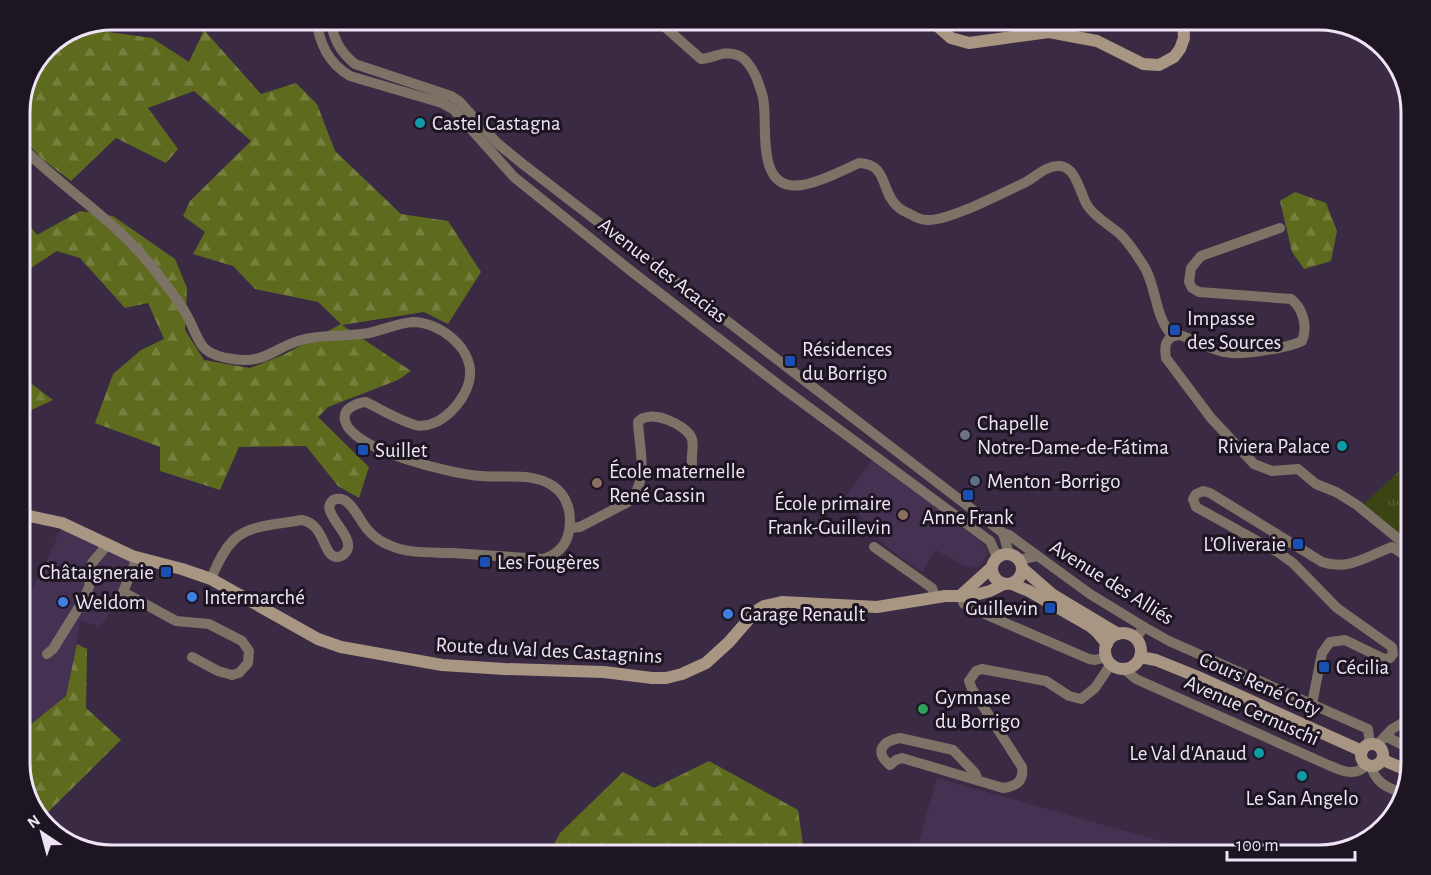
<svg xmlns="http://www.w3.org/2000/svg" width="1431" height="875" font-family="'Alegreya Sans',sans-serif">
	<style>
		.built { fill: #453151 }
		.forest { fill: url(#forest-firs) }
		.park { fill: url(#park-tufts) }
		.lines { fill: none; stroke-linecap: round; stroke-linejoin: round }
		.street { stroke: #7d7266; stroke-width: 10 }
		.secondary { stroke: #a89683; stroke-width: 12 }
		.culture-dot { fill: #0f9aa8; stroke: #1d1622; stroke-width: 2 }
		.transit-dot { fill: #1a4fb4; stroke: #1d1622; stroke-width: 2 }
		.worship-dot { fill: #6b7280; stroke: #1d1622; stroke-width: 2 }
		.service-dot { fill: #5c6f8a; stroke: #1d1622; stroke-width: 2 }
		.education-dot { fill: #8d6e63; stroke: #1d1622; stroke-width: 2 }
		.shop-dot { fill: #3f7fe0; stroke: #1d1622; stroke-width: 2 }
		.leisure-dot { fill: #2e9e5b; stroke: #1d1622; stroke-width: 2 }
		.labels { text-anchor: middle; stroke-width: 6; stroke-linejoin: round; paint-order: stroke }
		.poi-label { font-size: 21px; fill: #eee4f5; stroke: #1d1622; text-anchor: start }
		.street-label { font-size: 21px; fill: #eee4f5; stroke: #1d1622 }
		.rim { fill: none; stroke: #eee4f5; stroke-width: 3 }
	</style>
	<defs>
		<pattern id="forest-firs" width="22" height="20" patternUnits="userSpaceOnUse" patternTransform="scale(1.5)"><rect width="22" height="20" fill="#5e6b1e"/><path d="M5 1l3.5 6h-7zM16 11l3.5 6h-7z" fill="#75803f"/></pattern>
		<pattern id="park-tufts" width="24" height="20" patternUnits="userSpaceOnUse" patternTransform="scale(1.5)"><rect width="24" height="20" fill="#3b4413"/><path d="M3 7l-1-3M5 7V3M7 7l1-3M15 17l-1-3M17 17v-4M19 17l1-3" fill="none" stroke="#585f36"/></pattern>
	</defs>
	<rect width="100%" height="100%" fill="#3a2a44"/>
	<g class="built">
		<path d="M873,459L977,538L986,547L987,554L982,563L975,568L964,566L936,550L922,572L884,545L845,497Z"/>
		<path d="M65,520L136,554L105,621L98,626L79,620L77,644L66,696L20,733V609L41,573Z"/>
		<path d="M937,778L1190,849V855H915Z"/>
	</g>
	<g class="forest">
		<path d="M87,29L152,38L189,62L204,30L261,94L296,83L317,104L335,151L401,214L448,221L481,272L448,324L424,312L342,325L411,371L398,380L328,407L318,417L369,467L359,498L338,486L306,446L239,447L220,490L160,471V447L95,423L113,374L141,350L164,339L148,303L125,308L80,258L57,251L20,275V221L24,219L37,235L80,211L113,216L175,259L187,288L185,330L204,360L250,368L283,355L341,324L318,302L255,289L233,266L193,254L205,232L183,216L190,201L251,141L194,91L148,108L178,149L166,163L116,138L71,181L41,158L20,135V106L47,46Z"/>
		<path d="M1295,192L1326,203L1337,231L1331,261L1304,269L1292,252L1280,201Z"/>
		<path d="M20,375L53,400L20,415Z"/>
		<path d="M77,644L87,649L86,708L121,740L41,819C19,797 20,762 20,733L66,696Z"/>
		<path d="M709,761L798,810L804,852L801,855H548L560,833L623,772L654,788Z"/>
	</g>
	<path class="park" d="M1411,460V542L1364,504Z"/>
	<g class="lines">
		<g class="street">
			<path d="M316,20C320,44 328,63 350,76L442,103L453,109L514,177L631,271L784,389L990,541L997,557"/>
			<path d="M330,20C334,39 339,51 355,64L451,96L460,102L497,143L524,165L1003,533L1009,535L1090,594L1144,627L1169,641L1368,729L1370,744"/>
			<path d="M661,20L666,28L701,59C714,58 724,50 737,55C747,58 753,70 757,79C760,88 764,96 764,106C767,133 757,192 802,185C821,182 841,171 859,163C889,164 880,192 898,207C901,210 906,212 910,214C915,217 921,220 927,220C949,221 1002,193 1024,183C1036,177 1046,165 1060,166C1076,167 1080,193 1087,205C1095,218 1110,225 1121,235C1131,245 1138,257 1145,268C1157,290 1155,317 1172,335"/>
			<path d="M20,145C49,175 81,197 112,225C132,243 151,264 167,286C173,294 180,303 185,312C201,339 195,354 233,359C266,364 273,348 301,340C322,334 347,337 369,333C383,330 398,323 413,322C439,322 472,347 470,375C469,398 440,431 415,425C398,420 382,410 366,402C357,403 342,408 345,421C353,451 453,474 481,476C504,478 533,472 553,486C568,496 572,514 569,531C567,545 557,555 543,559C513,557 482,555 452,553C431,552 408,554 389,545C381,542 373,536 367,529C360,521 352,501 341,499C331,497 327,506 331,513C335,524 356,542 345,553C344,555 340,557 337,557C322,556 326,525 302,520C248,529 233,524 211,579"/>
			<path d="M1280,228L1201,256L1191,268L1189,282L1192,288L1199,292L1291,299C1303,308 1308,327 1302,341C1288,348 1240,356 1224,352C1209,349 1194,340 1180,335C1165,336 1164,346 1166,358L1211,418L1254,464L1272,471L1298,469L1316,484L1336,492L1357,505L1411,549"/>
			<path d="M570,528L580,527L628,502C650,483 639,447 638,422C648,408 687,424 692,439C694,446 691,456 692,464"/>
			<path d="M1003,533L1009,554"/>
			<path d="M874,547L932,588L935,597"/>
			<path d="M137,558L123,592L176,621L209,624L242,641L249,651L248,663L239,673L232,675L218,671L192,657"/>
			<path d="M1019,560L1037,556"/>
			<path d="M960,596L964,604L973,609L1089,659L1095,660L1106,657"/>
			<path d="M1136,638L1144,627"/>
			<path d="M47,654L53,649L84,599L89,587L92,563L108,544"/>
			<path d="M1124,669L1136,679L1326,764C1340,770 1354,778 1367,765"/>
			<path d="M1312,704L1322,653L1330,642L1345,640L1384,659L1390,658L1393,654L1392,647L1337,608L1293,563L1279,553L1196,507L1193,499L1196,494L1203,491L1210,493L1322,562C1349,571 1367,556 1392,547L1411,559"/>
			<path d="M1385,736L1411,749"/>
			<path d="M1377,745L1392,729L1411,718"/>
			<path d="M1371,766C1376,784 1388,787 1403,794"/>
			<path d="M978,780L975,773L953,750L900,738C882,741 874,752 890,765L896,760L902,758L1003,788C1017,786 1024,781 1022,767L972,689L969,681L976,671L982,669L1046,681L1069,696L1081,699L1095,688L1111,664"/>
		</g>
		<g class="secondary">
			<path d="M927,20L935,24L951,38L969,43L1049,32L1097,41L1143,64L1159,65L1174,57L1180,49L1184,38L1183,20"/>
			<path d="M20,514L62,523L132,556L182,569L211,579L318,639L341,647L442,665L505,669L604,672L652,678H666L682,674L706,663L729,642L756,611L764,606L782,602L877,607L945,596H971L990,591L1004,584"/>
			<circle cx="1007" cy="569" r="15"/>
			<path d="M1022,568L1053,595L1118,634"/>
			<path d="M1012,584L1029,591L1090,626L1097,632L1107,644"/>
			<path d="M960,596L991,568"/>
			<circle cx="1123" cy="651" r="18"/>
			<path d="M1140,657L1156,660L1198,677L1362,751"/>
			<circle cx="1372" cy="755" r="11"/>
			<path d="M1383,760L1409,771"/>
		</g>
	</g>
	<g class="culture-dot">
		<circle cx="420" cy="123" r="6"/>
		<circle cx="1342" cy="446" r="6"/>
		<circle cx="1259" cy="753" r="6"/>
		<circle cx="1302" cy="776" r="6"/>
	</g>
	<g class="transit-dot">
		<rect x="1169" y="324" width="12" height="12" rx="3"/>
		<rect x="784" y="355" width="12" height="12" rx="3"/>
		<rect x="357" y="444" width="12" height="12" rx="3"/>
		<rect x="962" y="489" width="12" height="12" rx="3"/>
		<rect x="1292" y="538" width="12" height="12" rx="3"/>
		<rect x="479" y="556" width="12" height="12" rx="3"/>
		<rect x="160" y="566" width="12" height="12" rx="3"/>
		<rect x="1044" y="602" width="12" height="12" rx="3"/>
		<rect x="1318" y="661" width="12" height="12" rx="3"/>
	</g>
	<circle class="worship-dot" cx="965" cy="435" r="6"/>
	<circle class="service-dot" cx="975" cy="481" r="6"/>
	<g class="education-dot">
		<circle cx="597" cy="483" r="6"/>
		<circle cx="903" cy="515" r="6"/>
	</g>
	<g class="shop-dot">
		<circle cx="192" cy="597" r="6"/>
		<circle cx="63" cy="602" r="6"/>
		<circle cx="728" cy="614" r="6"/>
	</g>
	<circle class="leisure-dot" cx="923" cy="709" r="6"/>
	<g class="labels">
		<g class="poi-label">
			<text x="432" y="130">Castel Castagna</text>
			<text x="1187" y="325">Impasse<tspan x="1187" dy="24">des Sources</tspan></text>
			<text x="802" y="356">Résidences<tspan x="802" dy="24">du Borrigo</tspan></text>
			<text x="977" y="430">Chapelle<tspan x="977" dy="24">Notre-Dame-de-Fátima</tspan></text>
			<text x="1330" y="453" text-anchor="end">Riviera Palace</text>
			<text x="375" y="457">Suillet</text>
			<text x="609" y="478">École maternelle<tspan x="609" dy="24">René Cassin</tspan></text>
			<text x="987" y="488">Menton -Borrigo</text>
			<text x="891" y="510" text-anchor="end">École primaire<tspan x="891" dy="24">Frank-Guillevin</tspan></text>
			<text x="968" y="524" text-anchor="middle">Anne Frank</text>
			<text x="1286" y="551" text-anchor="end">L’Oliveraie</text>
			<text x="497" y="569">Les Fougères</text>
			<text x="154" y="579" text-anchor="end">Châtaigneraie</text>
			<text x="204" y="604">Intermarché</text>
			<text x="75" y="609">Weldom</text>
			<text x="1038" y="615" text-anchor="end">Guillevin</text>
			<text x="740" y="621">Garage Renault</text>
			<text x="1336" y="674">Cécilia</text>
			<text x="935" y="704">Gymnase<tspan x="935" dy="24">du Borrigo</tspan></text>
			<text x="1247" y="760" text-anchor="end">Le Val d'Anaud</text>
			<text x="1302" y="805" text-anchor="middle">Le San Angelo</text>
		</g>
		<g class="street-label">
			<text transform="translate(663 270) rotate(38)" y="7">Avenue des Acacias</text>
			<text transform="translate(1112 582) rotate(32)" y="7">Avenue des Alliés</text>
			<text transform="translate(549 650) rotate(3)" y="7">Route du Val des Castagnins</text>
			<text transform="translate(1260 684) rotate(24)" y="7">Cours René Coty</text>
			<text transform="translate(1252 710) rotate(24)" y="7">Avenue Cernuschi</text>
		</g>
	</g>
	<path d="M0 0H1431V875H0ZM112 30H1319A82 82 0 0 1 1401 112V763A82 82 0 0 1 1319 845H112A82 82 0 0 1 30 763V112A82 82 0 0 1 112 30Z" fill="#1d1622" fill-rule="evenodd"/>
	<path class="rim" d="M112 30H1319A82 82 0 0 1 1401 112V763A82 82 0 0 1 1319 845H112A82 82 0 0 1 30 763V112A82 82 0 0 1 112 30Z"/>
	<g transform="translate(42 833) rotate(324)" stroke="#1d1622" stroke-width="4.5" paint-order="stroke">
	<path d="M0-4.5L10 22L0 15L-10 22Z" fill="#eee4f5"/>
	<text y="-9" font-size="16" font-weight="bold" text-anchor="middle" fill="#eee4f5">N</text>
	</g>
	<path d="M1227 851v9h128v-9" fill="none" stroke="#eee4f5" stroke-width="3"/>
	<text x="1236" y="851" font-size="18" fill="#eee4f5" stroke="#1d1622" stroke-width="4.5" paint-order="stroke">100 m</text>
</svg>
